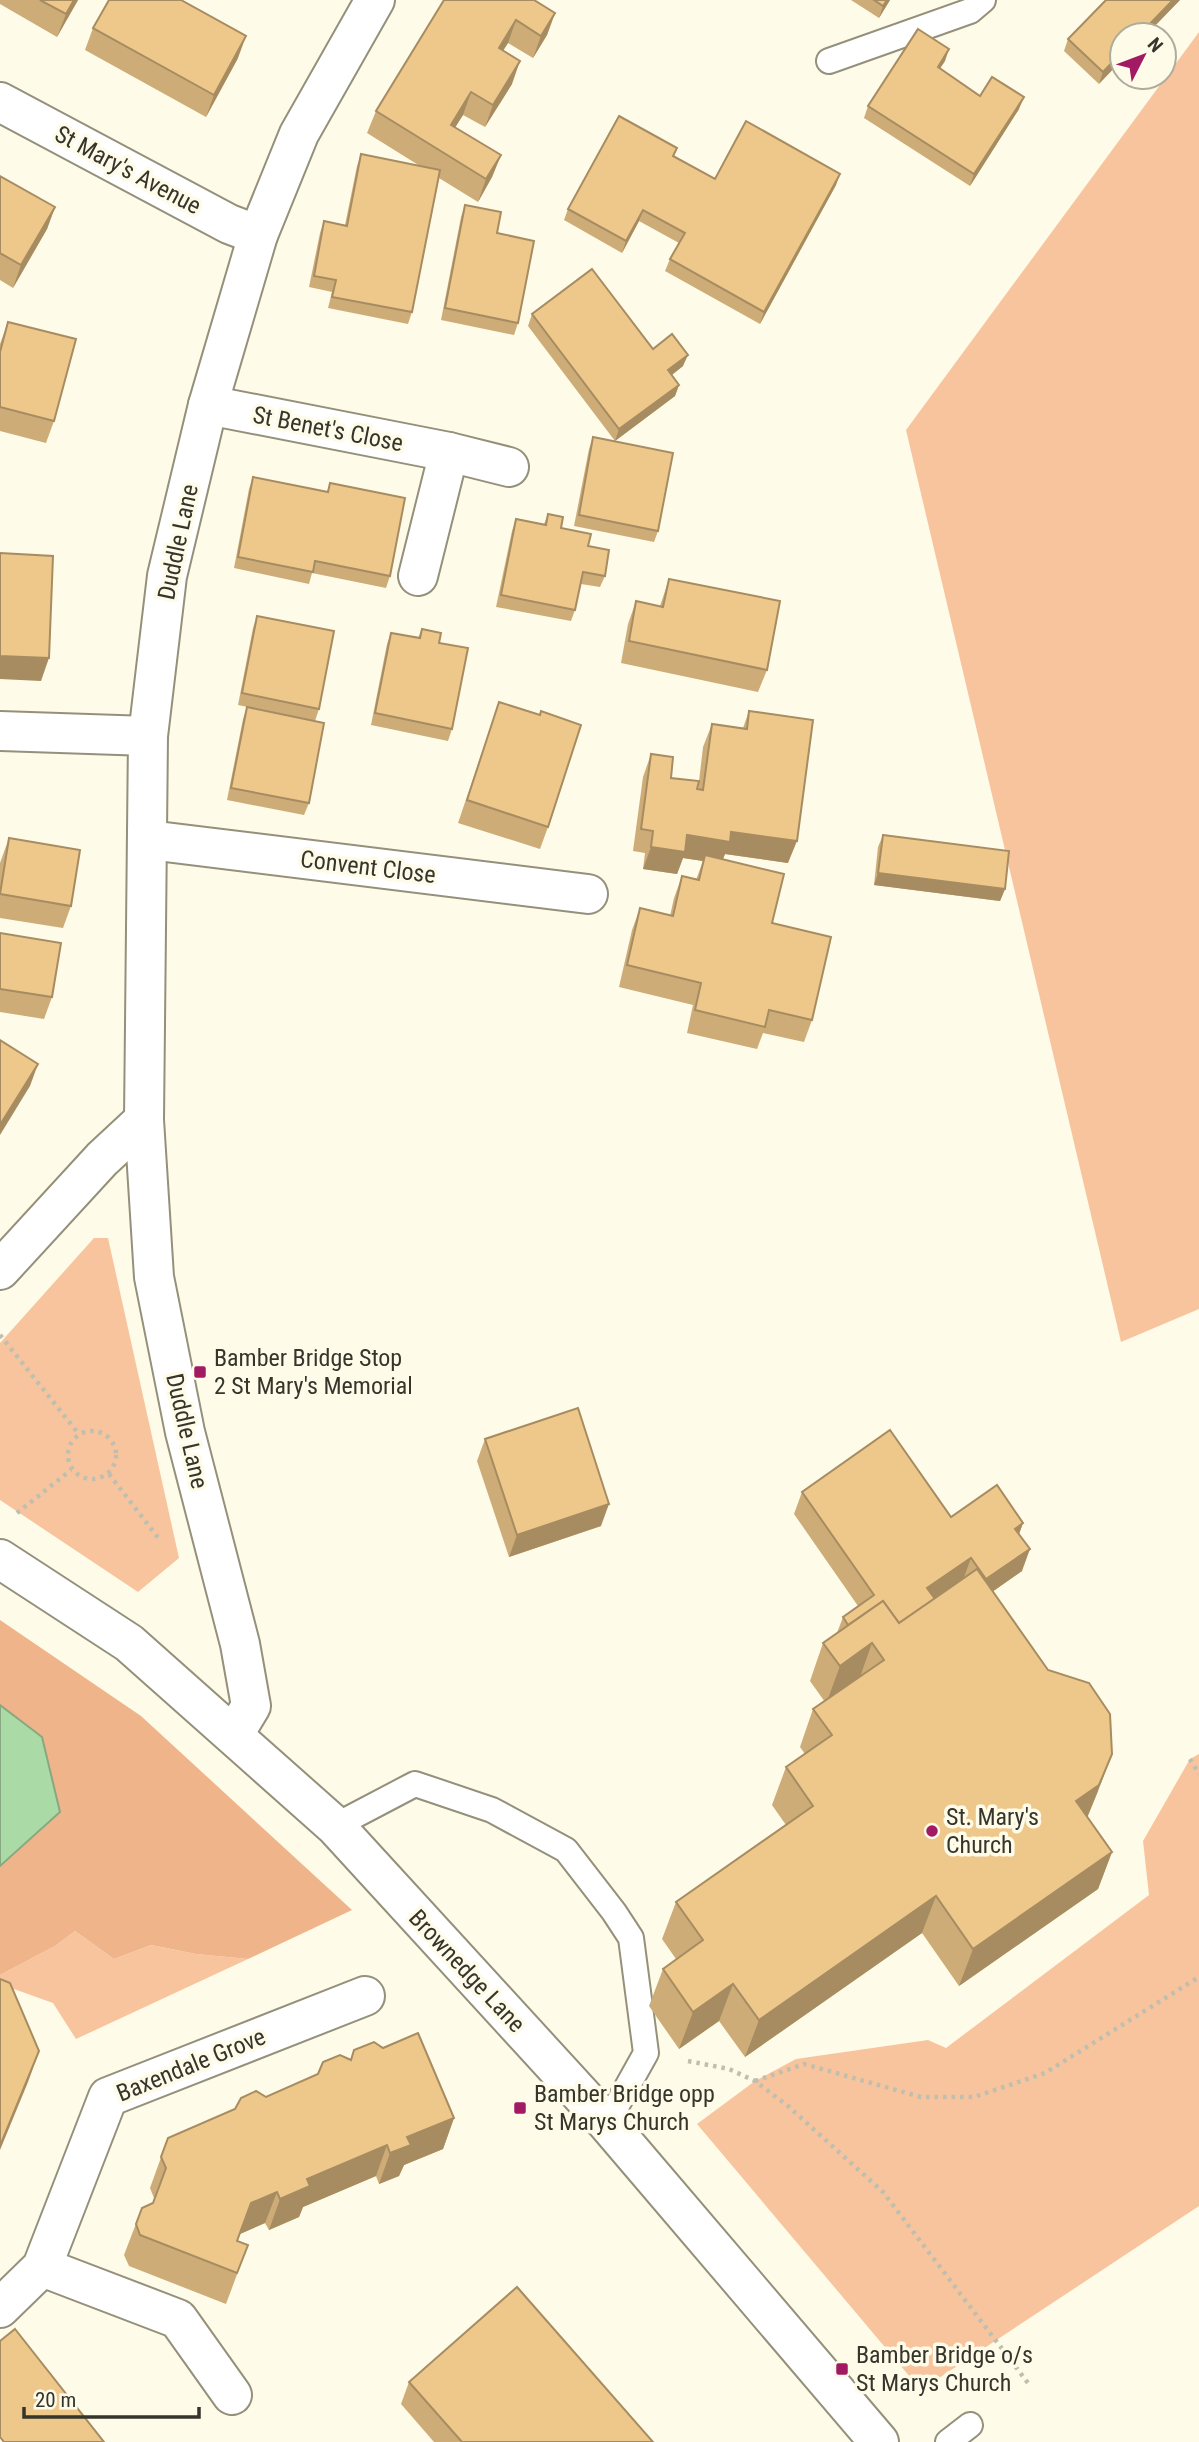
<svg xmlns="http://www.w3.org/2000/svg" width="1199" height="2442" font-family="'Roboto Condensed',sans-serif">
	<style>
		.green { fill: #f8c49e }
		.forest { fill: #efb489 }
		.water { fill: #aadaa5; stroke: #87a881; stroke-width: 2 }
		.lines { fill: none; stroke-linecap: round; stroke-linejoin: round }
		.service-casing { stroke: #94907b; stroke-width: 28 }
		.minor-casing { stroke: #94907b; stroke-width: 42 }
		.tertiary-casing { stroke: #94907b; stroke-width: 42 }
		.secondary-casing { stroke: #94907b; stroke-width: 42 }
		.path { stroke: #c0beae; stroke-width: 4.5; stroke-dasharray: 3.5 5; stroke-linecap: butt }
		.service { stroke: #fff; stroke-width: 24 }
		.minor { stroke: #fff; stroke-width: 38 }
		.tertiary { stroke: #fff; stroke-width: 38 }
		.secondary { stroke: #fff; stroke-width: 38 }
		.wall { fill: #cdac78 }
		.shaded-wall { fill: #a78c61 }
		.building { fill: #eec88b; stroke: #a78c61; stroke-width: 2 }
		.poi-dot { fill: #a21964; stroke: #fefbe8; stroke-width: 2.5 }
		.labels { text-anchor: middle; stroke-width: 7; stroke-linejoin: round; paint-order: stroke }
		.street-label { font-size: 24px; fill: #36352c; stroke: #fefbe8 }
		.poi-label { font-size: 24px; fill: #36352c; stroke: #fefbe8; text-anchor: start }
	</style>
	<rect width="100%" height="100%" fill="#fefbe8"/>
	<g class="green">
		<path d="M1199,32V1309L1121,1342L906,430Z"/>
		<path d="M94,1238H108L179,1558L138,1592L0,1500V1343Z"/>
		<path d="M1199,1754V2206L921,2390L697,2124L755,2081L796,2059L928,2040L946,2048L1149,1895L1143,1841L1190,1759Z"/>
		<path d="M75,1931L114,1959L151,1945L196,1954L248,1959L76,2039L53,2003L0,1984V1975L55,1946Z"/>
	</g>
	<path class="forest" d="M0,1620L141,1716L352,1910L248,1959L196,1954L151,1945L114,1959L75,1931L55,1946L0,1975Z"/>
	<path class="water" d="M0,1705L42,1737L60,1812L0,1866Z"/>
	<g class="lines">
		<defs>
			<g id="service">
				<path d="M829,61L970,11L983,0"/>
				<path d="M335,1826L415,1784L492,1810L566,1850L614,1912L631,1938L646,2053L607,2123"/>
				<path d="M948,2442L970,2425"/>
			</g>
			<g id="minor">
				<path d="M0,102L229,224L258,235"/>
				<path d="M208,405L449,452L509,467"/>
				<path d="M418,576L449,452"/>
				<path d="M0,731L148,736"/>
				<path d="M149,840L588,894"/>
				<path d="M42,2267L178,2319L232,2395"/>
				<path d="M0,2308L42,2267L108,2097L365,1996"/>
			</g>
			<g id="tertiary">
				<path d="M0,1270L102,1159L144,1120"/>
				<path d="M234,1734L251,1706L240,1644L185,1432L154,1277L144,1120L148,736L167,576L208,405L258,235L299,134L375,0"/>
			</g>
			<path id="secondary" d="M0,1559L129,1643L335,1826L607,2123L879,2442"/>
		</defs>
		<use href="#service" class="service-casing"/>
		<use href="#minor" class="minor-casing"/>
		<use href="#tertiary" class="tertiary-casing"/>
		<use href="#secondary" class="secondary-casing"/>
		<g class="path">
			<path d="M0,1335L78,1433"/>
			<circle cx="92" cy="1455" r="24"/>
			<path d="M109,1474L159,1539"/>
			<path d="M17,1513L71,1470"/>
			<path d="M1190,1759L1199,1774"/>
			<path d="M688,2061L729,2069L755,2081L788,2106L883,2192L1028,2383"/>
			<path d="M755,2081L804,2064L921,2097H974L1045,2073L1199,1977"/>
		</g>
		<use href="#service" class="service"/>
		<use href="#minor" class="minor"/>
		<use href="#tertiary" class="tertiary"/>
		<use href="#secondary" class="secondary"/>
	</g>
	<g class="wall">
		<path d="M0,0H78L57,37L0,4Z"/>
		<path d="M444,0L555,13L547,35L533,58L508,43L503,50L512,84L485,127L463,115L455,127L501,155L492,177L478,202L439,178L412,312L408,324L328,308L332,292L309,287L320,233L324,221L345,225L357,166L361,154L420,166L367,133L376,111Z"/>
		<path d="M851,0H890L879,18Z"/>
		<path d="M1180,0L1146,35H1122L1099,84L1064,51L1068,39Z"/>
		<path d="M93,28L238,58L206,117L85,50Z"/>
		<path d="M945,61L940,68L980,96L1019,109L970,186L864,118L868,106Z"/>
		<path d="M677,148L674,156L715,179L836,185L760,324L665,271L670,259L679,243L639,221L622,253L564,220L568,209Z"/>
		<path d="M0,176L55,207L47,229L13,288L0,280Z"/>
		<path d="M465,205L518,323L514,335L441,320L461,217Z"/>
		<path d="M532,314L653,349L683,366L672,375L679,385L675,396L615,441L528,326Z"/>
		<path d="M8,322L54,421L46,443L0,431V344Z"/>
		<path d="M593,437L658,531L654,542L574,526L589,449Z"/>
		<path d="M253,477L327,492L330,483L390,576L386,588L312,573L309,584L234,568L249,489Z"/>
		<path d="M548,514L561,528L588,546L605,576L600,587L581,584L575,610L571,621L496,607L512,531L516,519L544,524Z"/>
		<path d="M669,579L767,670L758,692L621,663L628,624L636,601L660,606Z"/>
		<path d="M257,616L319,709L315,721L309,803L304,815L227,800L243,719L247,707L297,717L238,705L253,628Z"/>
		<path d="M422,629L439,643L452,729L448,741L371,725L387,644L391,633L418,638Z"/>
		<path d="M499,702L539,715L541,711L548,827L540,849L458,823Z"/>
		<path d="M749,711L788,863L725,854L723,859L772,923L812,1020L804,1042L763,1033L757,1049L687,1033L693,1005L619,987L632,930L640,908L670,916L674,898L682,876L696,880L703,861L683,858L677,874L643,869L645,853L633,851L643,777L651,754L671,778L698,790L703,747L712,724L743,728Z"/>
		<path d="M883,835L1005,889L1000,901L874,885L878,847Z"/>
		<path d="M9,838L71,906L63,928L0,918V863Z"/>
		<path d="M0,933L52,997L44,1019L0,1012Z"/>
		<path d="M485,1439L601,1526L509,1557L477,1461Z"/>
		<path d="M802,1492L951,1517L1023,1523L1019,1534L1022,1571L993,1591L1098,1791L1087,1817L1112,1852L1098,1889L959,1986L922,1933L745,2057L719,2021L679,2049L649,2006L663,1969L676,1959L662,1939L676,1902L786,1825L772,1805L786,1767L805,1754L800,1747L813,1709L825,1702L810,1681L823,1643L837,1633L843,1617L858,1606L794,1514Z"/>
		<path d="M266,2097L454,2118L443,2149L404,2165L399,2176L379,2184L376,2176L303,2207L299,2217L269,2230L265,2223L240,2234L237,2241L248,2245L226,2304L129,2266L124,2255L142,2208L153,2203L154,2198L150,2188L168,2138Z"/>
		<path d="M409,2382L653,2442H434L401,2404Z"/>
	</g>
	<g class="shaded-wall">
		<path d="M74,0H78L57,37L66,14Z"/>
		<path d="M887,0H890L879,18L883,6Z"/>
		<path d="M1173,0H1180L1146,35H1139Z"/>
		<path d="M555,13L547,35L533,58L541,36Z"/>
		<path d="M516,20L508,43L491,70L499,48Z"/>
		<path d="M246,36L238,58L206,117L214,95Z"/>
		<path d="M949,49L945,61L933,79L938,67Z"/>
		<path d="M1122,52V60L1099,84L1103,72Z"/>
		<path d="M520,61L512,84L485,127L493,105Z"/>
		<path d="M471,92L463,115L443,147L451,125Z"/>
		<path d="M1024,97L1019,109L970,186L974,174Z"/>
		<path d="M501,155L492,177L478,202L486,179Z"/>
		<path d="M840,174L836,185L760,324L764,312Z"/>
		<path d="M55,207L47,229L13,288L21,265Z"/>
		<path d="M643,210L639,221L622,253L626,241Z"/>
		<path d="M688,355L683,366L664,381L668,370Z"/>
		<path d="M679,385L675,396L615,441L619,429Z"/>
		<path d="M0,656L49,658L41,681L0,679Z"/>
		<path d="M731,832L797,841L788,863L725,854L721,864L705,855L703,861L683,858L677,874L643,869L651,847L687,835Z"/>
		<path d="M878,873L1005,889L1000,901L874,885Z"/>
		<path d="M38,1064L30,1086L0,1135V1125Z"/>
		<path d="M609,1504L601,1526L509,1557L517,1535Z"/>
		<path d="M1023,1523L1015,1545V1529Z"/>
		<path d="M1030,1549L1022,1571L978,1602L986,1579Z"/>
		<path d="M971,1558L963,1580L919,1610L927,1588Z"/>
		<path d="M872,1643L859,1680L826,1704L840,1666Z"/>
		<path d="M1112,1754L1098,1791L1085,1823L1076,1801Z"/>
		<path d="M1112,1852L1098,1889L959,1986L973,1949Z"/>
		<path d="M936,1896L922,1933L745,2057L759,2020Z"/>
		<path d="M733,1984L719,2021L679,2049L693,2012Z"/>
		<path d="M39,2051L28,2082L0,2150V2146Z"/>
		<path d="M454,2118L443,2149L404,2165L399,2176L379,2184L390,2153L407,2137Z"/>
		<path d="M387,2145L376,2176L303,2207L299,2217L269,2230L280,2199L307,2179Z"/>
		<path d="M277,2192L265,2223L240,2234L225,2272L251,2203Z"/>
	</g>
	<g class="building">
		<path d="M40,0H74L66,14Z"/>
		<path d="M109,0H181L246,36L214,95L93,28Z"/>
		<path d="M444,0H534L555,13L541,36L516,20L499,48L520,61L493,105L471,92L451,125L501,155L486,179L376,111Z"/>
		<path d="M874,0H887L883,6Z"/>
		<path d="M1106,0H1173L1139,35H1122V52L1103,72L1068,39Z"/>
		<path d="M918,29L949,49L938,67L980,96L992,77L1024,97L974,174L868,106Z"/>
		<path d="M619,116L677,148L673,156L715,179L746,121L840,174L764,312L670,259L685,233L643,210L626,241L568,209Z"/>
		<path d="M361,154L440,170L412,312L332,297L336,280L314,276L324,221L347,226Z"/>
		<path d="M0,176L55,207L21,265L0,253Z"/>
		<path d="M465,205L501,212L497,233L534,241L518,323L445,308Z"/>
		<path d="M592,269L653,349L672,334L688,355L668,370L679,385L619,429L532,314Z"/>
		<path d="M8,322L76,339L54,421L0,407V352Z"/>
		<path d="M593,437L673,453L658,531L579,515Z"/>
		<path d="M253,477L328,492L330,483L405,498L390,576L315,561L313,572L238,557Z"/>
		<path d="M548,514L563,517L561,528L591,534L588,546L609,550L605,576L583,572L575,610L501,595L516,519L546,525Z"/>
		<path d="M0,553L53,556L49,658L0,656Z"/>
		<path d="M669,579L780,601L767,670L629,641L636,601L663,607Z"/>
		<path d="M257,616L334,631L319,709L242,693Z"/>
		<path d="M422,629L441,633L439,643L468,648L452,729L375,713L391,633L420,638Z"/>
		<path d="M499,702L540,715L541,711L581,725L548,827L467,800Z"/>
		<path d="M247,707L324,723L309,803L231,788Z"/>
		<path d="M749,711L813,720L797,841L731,832L730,842L687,835L685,852L651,847L653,831L641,829L651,754L673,757L671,778L699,781L697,789L703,790L712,724L747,729Z"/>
		<path d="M883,835L1009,851L1005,889L878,873Z"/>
		<path d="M9,838L80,850L71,906L0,894Z"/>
		<path d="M705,855L784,874L772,923L831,937L812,1020L769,1010L765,1027L695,1010L701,983L627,965L640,908L673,916L682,876L699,880Z"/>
		<path d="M0,933L61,943L52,997L0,989Z"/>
		<path d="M0,1040L38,1064L0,1125Z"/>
		<path d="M578,1408L609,1504L517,1535L485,1439Z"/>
		<path d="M890,1430L951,1517L997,1485L1023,1523L1015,1529L1030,1549L986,1579L971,1558L927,1588L935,1599L899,1623L883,1601L848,1625L843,1617L874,1595L802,1492Z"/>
		<path d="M977,1569L1048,1670L1089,1683L1110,1714L1112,1754L1099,1785L1076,1801L1112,1852L973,1949L936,1896L759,2020L733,1984L693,2012L663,1969L703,1940L676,1902L813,1806L786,1767L832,1735L813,1709L884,1660L872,1643L840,1666L823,1643L883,1601L899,1623Z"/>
		<path d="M0,1979L10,1983L39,2051L0,2146Z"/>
		<path d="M418,2033L454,2118L407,2137L411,2145L390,2153L387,2145L307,2179L310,2186L280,2199L277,2192L251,2203L237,2241L248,2245L237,2273L140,2235L136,2224L142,2208L153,2203L166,2168L161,2157L168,2138L235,2109L241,2098L256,2091L266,2097L318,2074L323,2062L340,2055L351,2060L354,2050L374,2042L383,2048Z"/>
		<path d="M517,2287L653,2442H462L409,2382Z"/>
		<path d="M15,2329L104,2442H4L0,2437V2341Z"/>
	</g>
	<g class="poi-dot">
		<rect x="193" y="1365" width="14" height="14" rx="3.5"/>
		<circle cx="932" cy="1831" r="7"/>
		<rect x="513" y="2101" width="14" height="14" rx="3.5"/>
		<rect x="835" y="2362" width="14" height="14" rx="3.5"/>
	</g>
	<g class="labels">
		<g class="street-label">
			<text transform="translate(128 170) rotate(28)" y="8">St Mary's Avenue</text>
			<text transform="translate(328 429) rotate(11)" y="8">St Benet's Close</text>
			<text transform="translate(178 542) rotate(-78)" y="8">Duddle Lane</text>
			<text transform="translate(368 867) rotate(7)" y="8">Convent Close</text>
			<text transform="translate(187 1431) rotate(77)" y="8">Duddle Lane</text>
			<text transform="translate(467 1971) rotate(47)" y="8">Brownedge Lane</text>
			<text transform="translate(191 2065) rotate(-22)" y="8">Baxendale Grove</text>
		</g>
		<g class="poi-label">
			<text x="214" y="1366">Bamber Bridge Stop<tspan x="214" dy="28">2 St Mary's Memorial</tspan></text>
			<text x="946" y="1825">St. Mary's<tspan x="946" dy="28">Church</tspan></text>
			<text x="534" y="2102">Bamber Bridge opp<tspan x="534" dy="28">St Marys Church</tspan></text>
			<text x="856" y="2363">Bamber Bridge o/s<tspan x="856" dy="28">St Marys Church</tspan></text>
		</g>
	</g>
	<g transform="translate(1143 56) rotate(48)"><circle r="33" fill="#fefbe8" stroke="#aeac9d" stroke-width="2"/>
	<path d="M0-5L12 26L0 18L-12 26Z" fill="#a21964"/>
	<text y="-10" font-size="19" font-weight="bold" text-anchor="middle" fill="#36352c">N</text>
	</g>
	<path d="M24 2407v10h175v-10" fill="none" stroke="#36352c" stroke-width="3.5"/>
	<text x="35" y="2407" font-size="21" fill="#36352c" stroke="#fefbe8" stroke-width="5" paint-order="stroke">20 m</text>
</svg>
